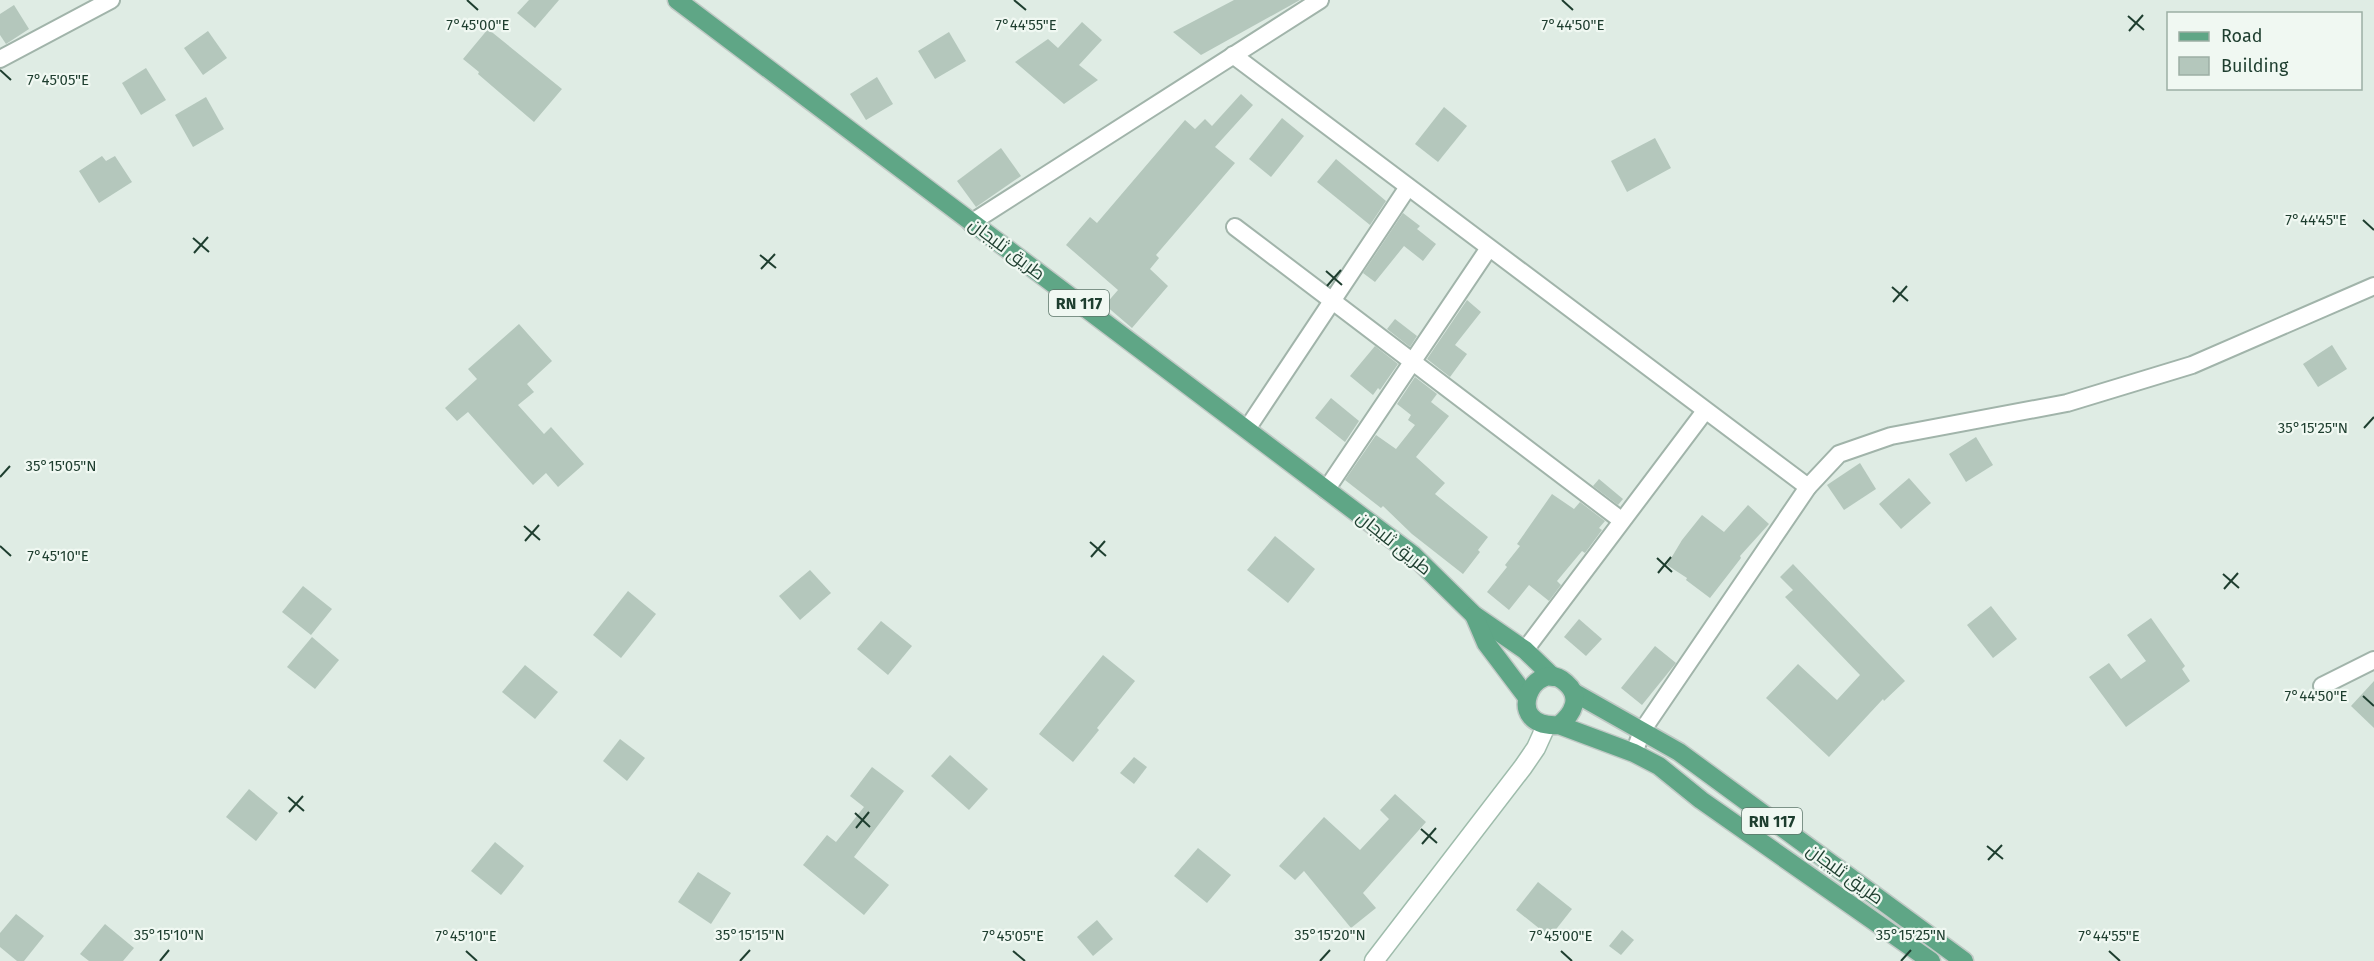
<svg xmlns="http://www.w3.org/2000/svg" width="2374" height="961" font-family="'Fira Sans',Cairo,sans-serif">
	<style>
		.building { fill: #b4c7bc }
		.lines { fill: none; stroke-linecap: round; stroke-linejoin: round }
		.street-casing { stroke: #a1b4aa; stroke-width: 20 }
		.secondary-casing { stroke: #9fbcac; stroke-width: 21 }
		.primary-casing { stroke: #c0c9c5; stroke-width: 21 }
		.street { stroke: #fff; stroke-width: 16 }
		.secondary { stroke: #fff; stroke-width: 18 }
		.primary { stroke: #5fa686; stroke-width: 18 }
		.ticks { fill: none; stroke: #1e3e2f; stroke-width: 2 }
		.labels { text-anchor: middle; stroke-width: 4.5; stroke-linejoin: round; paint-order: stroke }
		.shield { fill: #f0f8f2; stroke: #5d766a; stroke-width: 1.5 }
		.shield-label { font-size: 16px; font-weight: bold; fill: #1e3e2f }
		.street-label { font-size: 18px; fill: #1e3e2f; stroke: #f0f8f2 }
		.ticks-label { font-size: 15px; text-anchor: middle; fill: #1e3e2f; stroke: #f0f8f2; stroke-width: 4.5; stroke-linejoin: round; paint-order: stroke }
	</style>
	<rect width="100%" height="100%" fill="#dfece4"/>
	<g class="building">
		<path d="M529,0H559L535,28L517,13Z"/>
		<path d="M1234,0H1300L1201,55L1173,32Z"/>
		<path d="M14,5L29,29L6,44L0,35V14Z"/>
		<path d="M1082,22L1102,40L1079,65L1098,80L1064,104L1015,62L1048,39L1058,48Z"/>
		<path d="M488,29L562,89L534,122L478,74L479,72L463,59Z"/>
		<path d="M208,31L227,58L203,75L184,48Z"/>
		<path d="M949,32L966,61L935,79L918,51Z"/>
		<path d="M146,68L166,100L141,115L122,83Z"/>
		<path d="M877,77L893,104L866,120L850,94Z"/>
		<path d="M1241,94L1253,105L1215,147L1235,163L1156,255L1159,258L1150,269L1168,286L1132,328L1105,305L1118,290L1066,245L1090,217L1097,223L1185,120L1195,129L1205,119L1212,126Z"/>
		<path d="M206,97L224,129L193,147L175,115Z"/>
		<path d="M1444,107L1467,126L1438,162L1415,144Z"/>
		<path d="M1282,118L1304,136L1271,177L1249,159Z"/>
		<path d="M1655,138L1671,168L1627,192L1611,161Z"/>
		<path d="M1001,148L1021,176L976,207L957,181Z"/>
		<path d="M102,156L106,161L115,156L132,182L99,203L79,171Z"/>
		<path d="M1336,159L1386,201L1370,225L1317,182Z"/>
		<path d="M1403,213L1420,226L1417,229L1436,244L1423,261L1404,246L1375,282L1363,273Z"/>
		<path d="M1467,300L1481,312L1455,345L1467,354L1450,377L1427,359Z"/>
		<path d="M1395,319L1417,336L1410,347L1387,329Z"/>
		<path d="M519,324L552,361L527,384L534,392L518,405L544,434L551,427L584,464L558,487L546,473L533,485L468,412L457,421L445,408L477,379L468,369Z"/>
		<path d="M2332,345L2347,369L2318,387L2303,364Z"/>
		<path d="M1375,346L1398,364L1380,390L1378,388L1373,395L1350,376Z"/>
		<path d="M1415,377L1437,394L1431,402L1449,416L1416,457L1445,483L1435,494L1488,537L1478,550L1480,552L1463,574L1412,534L1383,506L1381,508L1345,480L1376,435L1396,449L1415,425L1408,420L1411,415L1397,404Z"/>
		<path d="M1331,398L1359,421L1345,442L1315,418Z"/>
		<path d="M1976,437L1993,465L1966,482L1949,454Z"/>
		<path d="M1860,463L1876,489L1844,510L1827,485Z"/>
		<path d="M1909,478L1931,503L1901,529L1879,504Z"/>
		<path d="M1599,479L1623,499L1618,505L1593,486Z"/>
		<path d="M1552,494L1574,509L1580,502L1605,521L1599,528L1602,530L1585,553L1582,551L1557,581L1561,585L1549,601L1529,585L1509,610L1487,592L1507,567L1505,565L1520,546L1517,544Z"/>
		<path d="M1748,505L1769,524L1740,556L1741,558L1710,598L1686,580L1687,578L1667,565L1682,540L1702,515L1724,532Z"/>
		<path d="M1275,536L1315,569L1288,603L1247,570Z"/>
		<path d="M1793,564L1905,681L1884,701L1883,699L1829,757L1766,698L1798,664L1837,700L1860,675L1785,597L1793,590L1780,577Z"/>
		<path d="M810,570L831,593L800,620L779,596Z"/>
		<path d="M303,586L332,609L311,635L282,612Z"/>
		<path d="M628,591L656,614L621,658L593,635Z"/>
		<path d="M1991,606L2017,639L1993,658L1967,625Z"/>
		<path d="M2151,618L2185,666L2182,669L2190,681L2126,727L2089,677L2109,663L2121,679L2146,661L2127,635Z"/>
		<path d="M1579,619L1602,639L1586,656L1564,637Z"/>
		<path d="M881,621L912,646L888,675L857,649Z"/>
		<path d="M312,637L339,660L315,689L287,667Z"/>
		<path d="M1655,646L1676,663L1642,705L1621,688Z"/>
		<path d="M1103,655L1135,681L1097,728L1099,730L1073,762L1039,734Z"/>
		<path d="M525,665L558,692L535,719L502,692Z"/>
		<path d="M2374,681V728L2351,706Z"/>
		<path d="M620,739L645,758L627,781L603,761Z"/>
		<path d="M950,755L988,789L969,810L931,776Z"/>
		<path d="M1134,757L1147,767L1134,784L1120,773Z"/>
		<path d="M872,767L904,791L854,857L889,885L864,915L803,865L827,835L836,842L864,807L850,796Z"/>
		<path d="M249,789L278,813L256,841L226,817Z"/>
		<path d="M1395,794L1426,822L1363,893L1376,908L1351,928L1304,871L1295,880L1279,866L1324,817L1360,850L1389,819L1380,810Z"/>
		<path d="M495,842L524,866L501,895L471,871Z"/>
		<path d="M1198,848L1231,875L1207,903L1174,876Z"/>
		<path d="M698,872L731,893L711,924L678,902Z"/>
		<path d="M1538,882L1572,909L1550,937L1516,910Z"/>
		<path d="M16,914L44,936L24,961H17L0,947V933Z"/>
		<path d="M1097,920L1113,939L1093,956L1077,937Z"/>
		<path d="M105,924L134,948L123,961H89L80,954Z"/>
		<path d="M1622,930L1634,940L1621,955L1609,946Z"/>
	</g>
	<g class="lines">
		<defs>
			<g id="street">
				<path d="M1233,55L1808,487"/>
				<path d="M0,59L111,0"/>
				<path d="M971,223L1320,0"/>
				<path d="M1235,227L1621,520"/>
				<path d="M1247,429L1408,187"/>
				<path d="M1326,490L1489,248"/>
				<path d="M1525,650L1705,411"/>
				<path d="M2322,686L2374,660"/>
				<path d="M1634,753L1642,731L1808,487L1839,454L1891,436L2067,403L2192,365L2374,286"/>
			</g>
			<path id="secondary" d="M1374,961L1523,767L1536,748L1546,726"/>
			<g id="primary">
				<path d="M677,0L1413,555L1474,615L1525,650L1553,677"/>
				<path d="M1474,615L1486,643L1526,696"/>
				<path d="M1573,692L1679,752L1964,961"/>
				<path d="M1559,725C1573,714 1582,697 1566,683C1534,654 1500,729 1559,725L1634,753L1659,766L1701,800L1931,961"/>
			</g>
		</defs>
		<use href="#street" class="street-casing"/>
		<use href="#secondary" class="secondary-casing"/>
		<use href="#primary" class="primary-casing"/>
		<use href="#street" class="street"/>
		<use href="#secondary" class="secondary"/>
		<use href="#primary" class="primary"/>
	</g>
	<path class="ticks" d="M467,0L478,10M1014,0L1026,10M1562,0L1573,10M2128,16L2144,30M2129,31L2143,15M0,70L11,80M2363,220L2374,230M193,238L209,252M194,253L208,237M760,255L776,268M761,269L775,254M1326,271L1342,285M1327,286L1341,270M1892,287L1908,301M1893,302L1907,286M2364,428L2374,417M0,477L10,466M524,526L540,540M525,541L539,525M1090,542L1106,556M0,546L11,556M1091,557L1105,541M1657,558L1672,572M1658,573L1671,557M2223,574L2239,588M2224,589L2238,573M2363,696L2374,706M288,797L304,811M289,812L303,796M855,813L870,827M856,828L869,812M1421,829L1437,843M1422,844L1436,828M1987,846L2003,859M1988,860L2002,845M466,951L477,961M1013,951L1025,961M1561,951L1572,961M2109,951L2120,961M160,961L169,950M740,961L750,950M1320,961L1330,950M1901,961L1911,950"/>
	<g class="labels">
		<g class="shield">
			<rect x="1049" y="290" width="60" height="26" rx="4.5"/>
			<rect x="1742" y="808" width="60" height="26" rx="4.5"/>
		</g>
		<g class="shield-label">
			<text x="1079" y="309">RN 117</text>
			<text x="1772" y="827">RN 117</text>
		</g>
		<g class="street-label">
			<text transform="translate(1007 249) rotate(37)" y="6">طريق ثليجان</text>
			<text transform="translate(1394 543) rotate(39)" y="6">طريق ثليجان</text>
			<text transform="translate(1845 874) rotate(36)" y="6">طريق ثليجان</text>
		</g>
	</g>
	<g class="ticks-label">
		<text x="478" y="30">7°45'00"E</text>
		<text x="1026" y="30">7°44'55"E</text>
		<text x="1573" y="30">7°44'50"E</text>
		<text x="58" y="85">7°45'05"E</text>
		<text x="2316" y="225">7°44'45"E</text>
		<text x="2313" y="433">35°15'25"N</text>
		<text x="61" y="471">35°15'05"N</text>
		<text x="58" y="561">7°45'10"E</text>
		<text x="2316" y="701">7°44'50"E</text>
		<text x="169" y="940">35°15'10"N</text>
		<text x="750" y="940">35°15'15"N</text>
		<text x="1330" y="940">35°15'20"N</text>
		<text x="1911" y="940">35°15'25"N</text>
		<text x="466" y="941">7°45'10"E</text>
		<text x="1013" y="941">7°45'05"E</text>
		<text x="1561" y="941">7°45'00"E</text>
		<text x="2109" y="941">7°44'55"E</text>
	</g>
	<rect x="2167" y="12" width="195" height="78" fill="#f0f8f2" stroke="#9caea4" stroke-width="1.5"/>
	<rect x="2179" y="32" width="30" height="9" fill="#5fa686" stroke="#9caea4" stroke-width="1.5"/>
	<text x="2221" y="42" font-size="18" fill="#1e3e2f">Road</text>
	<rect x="2179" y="57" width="30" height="18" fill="#b4c7bc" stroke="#9caea4" stroke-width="1.5"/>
	<text x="2221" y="72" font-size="18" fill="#1e3e2f">Building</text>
</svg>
